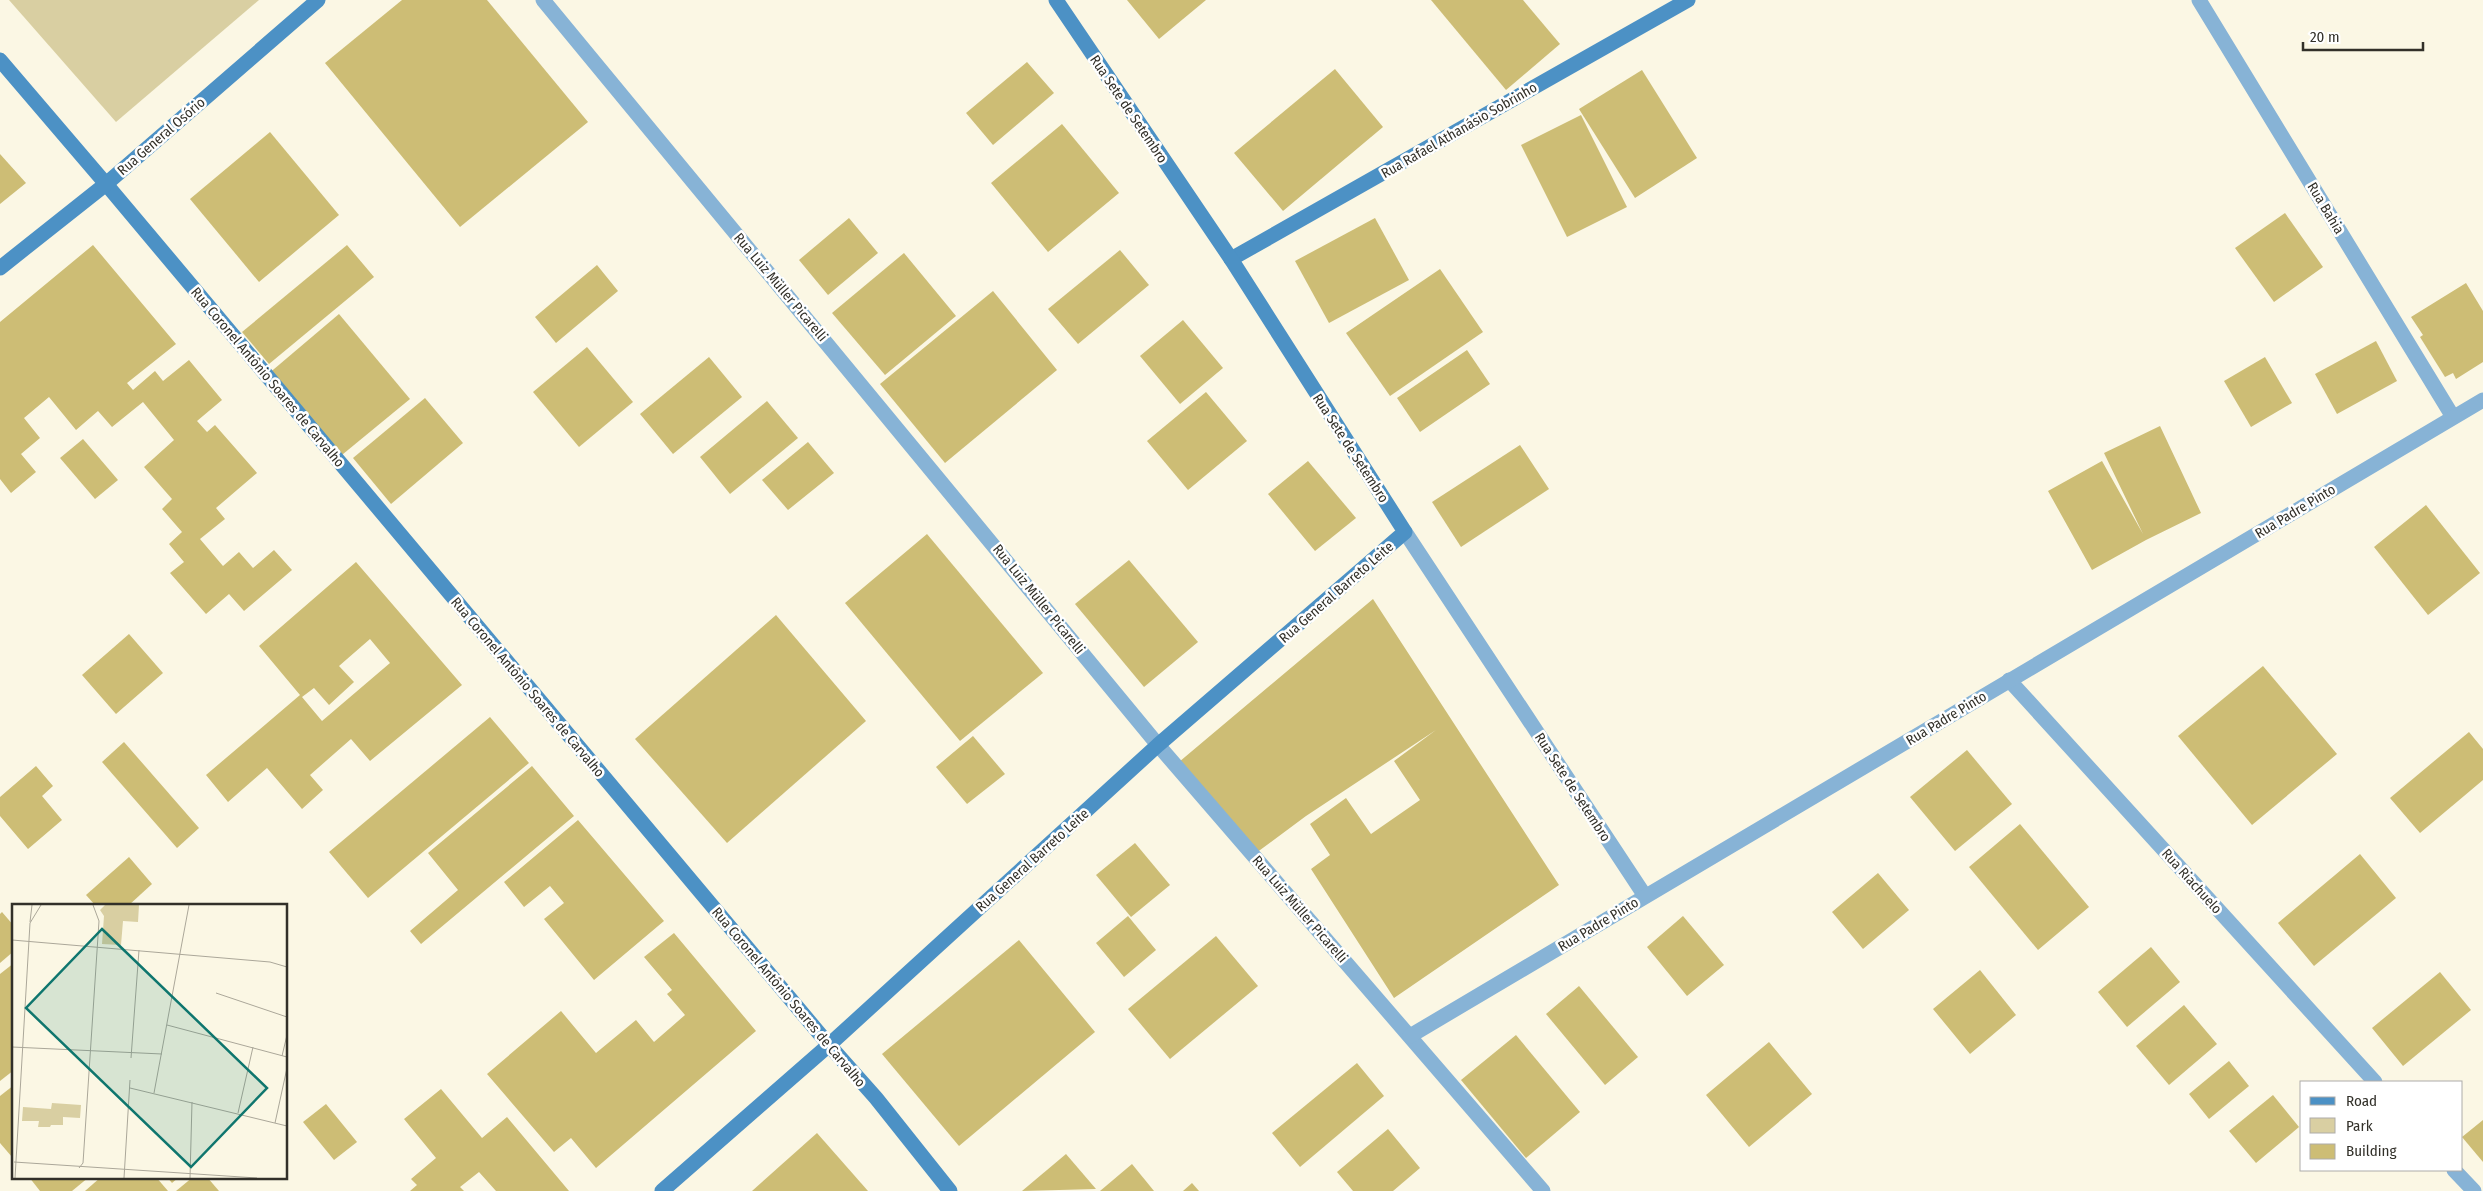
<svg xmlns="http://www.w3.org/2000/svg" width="2483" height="1191" font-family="'Fira Sans Condensed',sans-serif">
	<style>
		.green { fill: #d9cfa2 }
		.building { fill: #cdbd75; fill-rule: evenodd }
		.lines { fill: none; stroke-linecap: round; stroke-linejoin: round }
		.street { stroke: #87b3d6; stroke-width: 15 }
		.secondary { stroke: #4c91c5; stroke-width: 15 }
		.labels { text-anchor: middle; stroke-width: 5; stroke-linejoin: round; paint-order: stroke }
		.street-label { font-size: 14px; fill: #323029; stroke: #fff }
		.inset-road { fill: none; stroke: #aba799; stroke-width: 1 }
		.view { fill: #0f766e; fill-opacity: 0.15; stroke: #0f766e; stroke-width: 2.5 }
		.inset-edge { fill: none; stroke: #323029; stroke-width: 2.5 }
	</style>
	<rect width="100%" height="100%" fill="#fbf7e4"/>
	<path class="green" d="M9,0H259L116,122Z"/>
	<g class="building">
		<path d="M402,0H487L588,122L460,227L325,63Z"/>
		<path d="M1127,0H1206L1159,39Z"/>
		<path d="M1431,0H1523L1560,44L1506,90Z"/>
		<path d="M1027,62L1054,93L993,145L966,113Z"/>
		<path d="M1335,69L1383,127L1283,211L1234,153Z"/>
		<path d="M1642,70L1697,158L1635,198L1579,109Z"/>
		<path d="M1581,115L1627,207L1567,237L1521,145Z"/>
		<path d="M1062,124L1119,193L1048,252L991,183Z"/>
		<path d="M270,132L339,215L259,282L190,199Z"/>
		<path d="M0,154L26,183L0,204Z"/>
		<path d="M2285,213L2323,267L2274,302L2235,248Z"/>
		<path d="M849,218L878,253L828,295L799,260Z"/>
		<path d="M1375,218L1409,280L1329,323L1295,261Z"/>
		<path d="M93,245L176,344L127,383L133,390L155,371L163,381L189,360L222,400L197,421L207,432L215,425L257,473L216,508L225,519L200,539L223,566L239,552L253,568L274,550L292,570L244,611L229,594L206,614L170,573L184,562L169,544L182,532L162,509L172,499L144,467L174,440L143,402L112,427L98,411L76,430L49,397L24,418L40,438L21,454L36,472L11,493L0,479V322Z"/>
		<path d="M347,245L374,277L269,364L242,332Z"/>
		<path d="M1120,250L1149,285L1078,344L1048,309Z"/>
		<path d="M904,253L956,316L885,375L832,313Z"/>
		<path d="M597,265L618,291L556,343L535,317Z"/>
		<path d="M1440,269L1483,332L1390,396L1346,333Z"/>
		<path d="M2466,283L2483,311V362L2456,379L2453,373L2445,377L2420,337L2423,335L2411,317Z"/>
		<path d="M993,291L1057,370L945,463L880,384Z"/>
		<path d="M339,314L410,399L337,459L267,375Z"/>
		<path d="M1183,320L1223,368L1180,404L1140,356Z"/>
		<path d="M2376,341L2397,381L2337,414L2315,374Z"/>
		<path d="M587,347L633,402L579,447L533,392Z"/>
		<path d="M1467,350L1490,384L1420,432L1397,398Z"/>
		<path d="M709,357L742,397L673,454L640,414Z"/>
		<path d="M2265,357L2292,403L2251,427L2224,381Z"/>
		<path d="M1206,392L1247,441L1188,490L1147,441Z"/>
		<path d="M425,398L463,443L391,504L353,458Z"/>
		<path d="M767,401L798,438L730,494L700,457Z"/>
		<path d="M2160,426L2201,513L2146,540L2092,570L2048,491L2102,461L2143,534L2104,453Z"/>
		<path d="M83,439L118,480L95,499L60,458Z"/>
		<path d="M808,442L834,473L788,510L762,480Z"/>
		<path d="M1520,445L1549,489L1461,547L1432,502Z"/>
		<path d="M1308,461L1356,518L1315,551L1268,494Z"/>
		<path d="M2426,505L2480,573L2428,615L2374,547Z"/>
		<path d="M927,534L1043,673L960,741L845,603Z"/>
		<path d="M1129,560L1198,642L1144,687L1075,604Z"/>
		<path d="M356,562L462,685L370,761L351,739L310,775L323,790L302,809L267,768L228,802L206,775L300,695L259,646ZM370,639L390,663L322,721L302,697L314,688L329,705L354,682L339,666Z"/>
		<path d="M1373,599L1559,885L1394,998L1311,869L1330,855L1310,824L1346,798L1371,834L1420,800L1394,761L1436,730L1306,816L1256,853L1179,762Z"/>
		<path d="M776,615L866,721L727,843L635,739Z"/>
		<path d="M129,634L163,673L116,714L82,675Z"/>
		<path d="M2263,666L2337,754L2252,825L2178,736Z"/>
		<path d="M490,717L529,763L368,898L329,852Z"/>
		<path d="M2469,732L2483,749V780L2420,833L2390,798Z"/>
		<path d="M973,736L1005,774L967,804L936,767Z"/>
		<path d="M124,742L199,828L177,848L102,762Z"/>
		<path d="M1967,750L2012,804L1955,851L1910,797Z"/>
		<path d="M36,766L53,786L42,796L62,820L28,849L0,816V797Z"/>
		<path d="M532,766L574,816L421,944L410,931L458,890L428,853Z"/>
		<path d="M578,820L664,921L594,980L544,919L564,903L550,886L524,907L504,882Z"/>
		<path d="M2020,824L2089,907L2038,950L1969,867Z"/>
		<path d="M1135,843L1170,885L1131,917L1096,875Z"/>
		<path d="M2360,854L2396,898L2314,966L2278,923Z"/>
		<path d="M129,857L152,884L129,905H95L86,895Z"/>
		<path d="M1878,873L1909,910L1863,949L1832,912Z"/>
		<path d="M2,912L14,926V951L0,963V914Z"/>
		<path d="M1128,916L1156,950L1124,977L1096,943Z"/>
		<path d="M1683,916L1724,965L1687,996L1647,947Z"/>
		<path d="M674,933L756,1031L596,1168L571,1138L554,1152L487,1074L561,1011L596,1053L636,1020L654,1042L685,1015L667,994L672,990L644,957Z"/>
		<path d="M1216,936L1258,986L1170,1059L1128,1009Z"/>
		<path d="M1019,940L1095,1032L959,1146L882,1054Z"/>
		<path d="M2151,947L2180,982L2127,1027L2098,992Z"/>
		<path d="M14,963V1070L0,1081V974Z"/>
		<path d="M1980,970L2016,1015L1970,1054L1933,1009Z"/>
		<path d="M2440,972L2471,1010L2403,1066L2372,1028Z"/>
		<path d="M1579,986L1638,1057L1605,1085L1546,1014Z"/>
		<path d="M2184,1005L2217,1044L2169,1085L2136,1046Z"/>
		<path d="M1516,1035L1580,1112L1526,1158L1461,1080Z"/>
		<path d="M1769,1042L1812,1094L1749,1147L1706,1095Z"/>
		<path d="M2229,1061L2249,1086L2209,1119L2189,1094Z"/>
		<path d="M1357,1063L1384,1096L1300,1167L1272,1133Z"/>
		<path d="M14,1085V1155L12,1157L0,1143V1096Z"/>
		<path d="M441,1089L482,1138L507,1117L569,1191H496L479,1172L460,1187L464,1191H410L417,1185L411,1179L436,1158L404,1119Z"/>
		<path d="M2273,1095L2299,1127L2256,1163L2229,1131Z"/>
		<path d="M326,1104L357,1142L334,1160L303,1122Z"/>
		<path d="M2483,1120V1162L2462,1137Z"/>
		<path d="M1388,1129L1420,1168L1393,1191H1353L1337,1172Z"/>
		<path d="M817,1133L868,1191H752Z"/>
		<path d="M1066,1154L1096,1189L1022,1191Z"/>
		<path d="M1132,1164L1154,1191H1100Z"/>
		<path d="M29,1177H89L72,1191H40Z"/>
		<path d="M101,1177H156L168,1191H85Z"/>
		<path d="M167,1177H179L172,1183Z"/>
		<path d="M193,1177H207L219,1191H176Z"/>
		<path d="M1192,1183L1199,1191H1183Z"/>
	</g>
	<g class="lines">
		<g class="street">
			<path d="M543,0L1158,745L1543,1191"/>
			<path d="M2199,0L2453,417"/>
			<path d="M1405,532L1645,896"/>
			<path d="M2009,680L2375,1082"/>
			<path d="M1410,1036L2483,400"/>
			<path d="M2454,1170L2474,1191"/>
		</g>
		<g class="secondary">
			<path d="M0,60L106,184L829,1045L876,1098L950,1191"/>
			<path d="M1231,259L1688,0"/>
			<path d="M0,268L106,184L318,0"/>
			<path d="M662,1191L829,1045L1158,745L1405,532L1231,259L1056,0"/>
		</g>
	</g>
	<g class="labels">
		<g class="street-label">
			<text transform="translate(1129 109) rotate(56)" y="5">Rua Sete de Setembro</text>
			<text transform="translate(1459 130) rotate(-30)" y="5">Rua Rafael Athanásio Sobrinho</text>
			<text transform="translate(161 136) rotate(-41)" y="5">Rua General Osório</text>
			<text transform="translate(2326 208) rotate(59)" y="5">Rua Bahia</text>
			<text transform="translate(781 287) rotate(50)" y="5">Rua Luiz Müller Picarelli</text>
			<text transform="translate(268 377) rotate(50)" y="5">Rua Coronel Antônio Soares de Carvalho</text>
			<text transform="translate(1351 448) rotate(57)" y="5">Rua Sete de Setembro</text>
			<text transform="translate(2295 511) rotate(-31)" y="5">Rua Padre Pinto</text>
			<text transform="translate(1336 592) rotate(-41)" y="5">Rua General Barreto Leite</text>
			<text transform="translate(1039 599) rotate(51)" y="5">Rua Luiz Müller Picarelli</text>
			<text transform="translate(528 687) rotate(50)" y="5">Rua Coronel Antônio Soares de Carvalho</text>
			<text transform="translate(1946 718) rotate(-31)" y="5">Rua Padre Pinto</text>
			<text transform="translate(1573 787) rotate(57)" y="5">Rua Sete de Setembro</text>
			<text transform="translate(1032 860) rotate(-42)" y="5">Rua General Barreto Leite</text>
			<text transform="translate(2192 881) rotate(48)" y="5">Rua Riachuelo</text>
			<text transform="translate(1300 909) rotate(49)" y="5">Rua Luiz Müller Picarelli</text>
			<text transform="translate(1598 924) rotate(-31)" y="5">Rua Padre Pinto</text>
			<text transform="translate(789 997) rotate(50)" y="5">Rua Coronel Antônio Soares de Carvalho</text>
		</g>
	</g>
	<g transform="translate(12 904)">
		<rect width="275" height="275" fill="#fbf7e4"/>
		<path d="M93,1H127L126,18L111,17L109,41L90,40L92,12L88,6ZM40,199L69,201L68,214L51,213V221H39L38,223H26L27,217H10L11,203L39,205Z" fill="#d9cfa2"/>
		<path class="inset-road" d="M18,18L20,1M0,36L258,58L275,63M204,89L275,113M155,121L275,153M0,143L150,150M270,152L275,131M119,154L127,46M118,184L275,222M142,189L177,1M226,209L241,143M263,219L275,164M2,258L245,274M67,264L71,259L87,17L81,1M3,274L18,19L29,1M112,274L118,176M178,274L180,198"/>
		<path class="view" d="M90,25L255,184L179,263L14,104Z"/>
		<rect width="275" height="275" class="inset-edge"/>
	</g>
	<rect x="2300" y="1081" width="162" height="90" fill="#ffffff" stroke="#adaca9"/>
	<rect x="2310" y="1097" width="25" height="8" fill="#4c91c5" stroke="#adaca9"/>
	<text x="2346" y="1106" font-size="15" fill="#323029">Road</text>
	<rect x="2310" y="1118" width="25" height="15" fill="#d9cfa2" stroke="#adaca9"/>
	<text x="2346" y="1131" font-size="15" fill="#323029">Park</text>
	<rect x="2310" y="1144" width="25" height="15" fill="#cdbd75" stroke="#adaca9"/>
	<text x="2346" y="1156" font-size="15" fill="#323029">Building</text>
	<path d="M2303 42v8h120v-8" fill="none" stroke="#323029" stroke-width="2.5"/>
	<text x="2310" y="42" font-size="15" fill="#323029" stroke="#ffffff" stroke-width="4" paint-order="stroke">20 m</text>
</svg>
